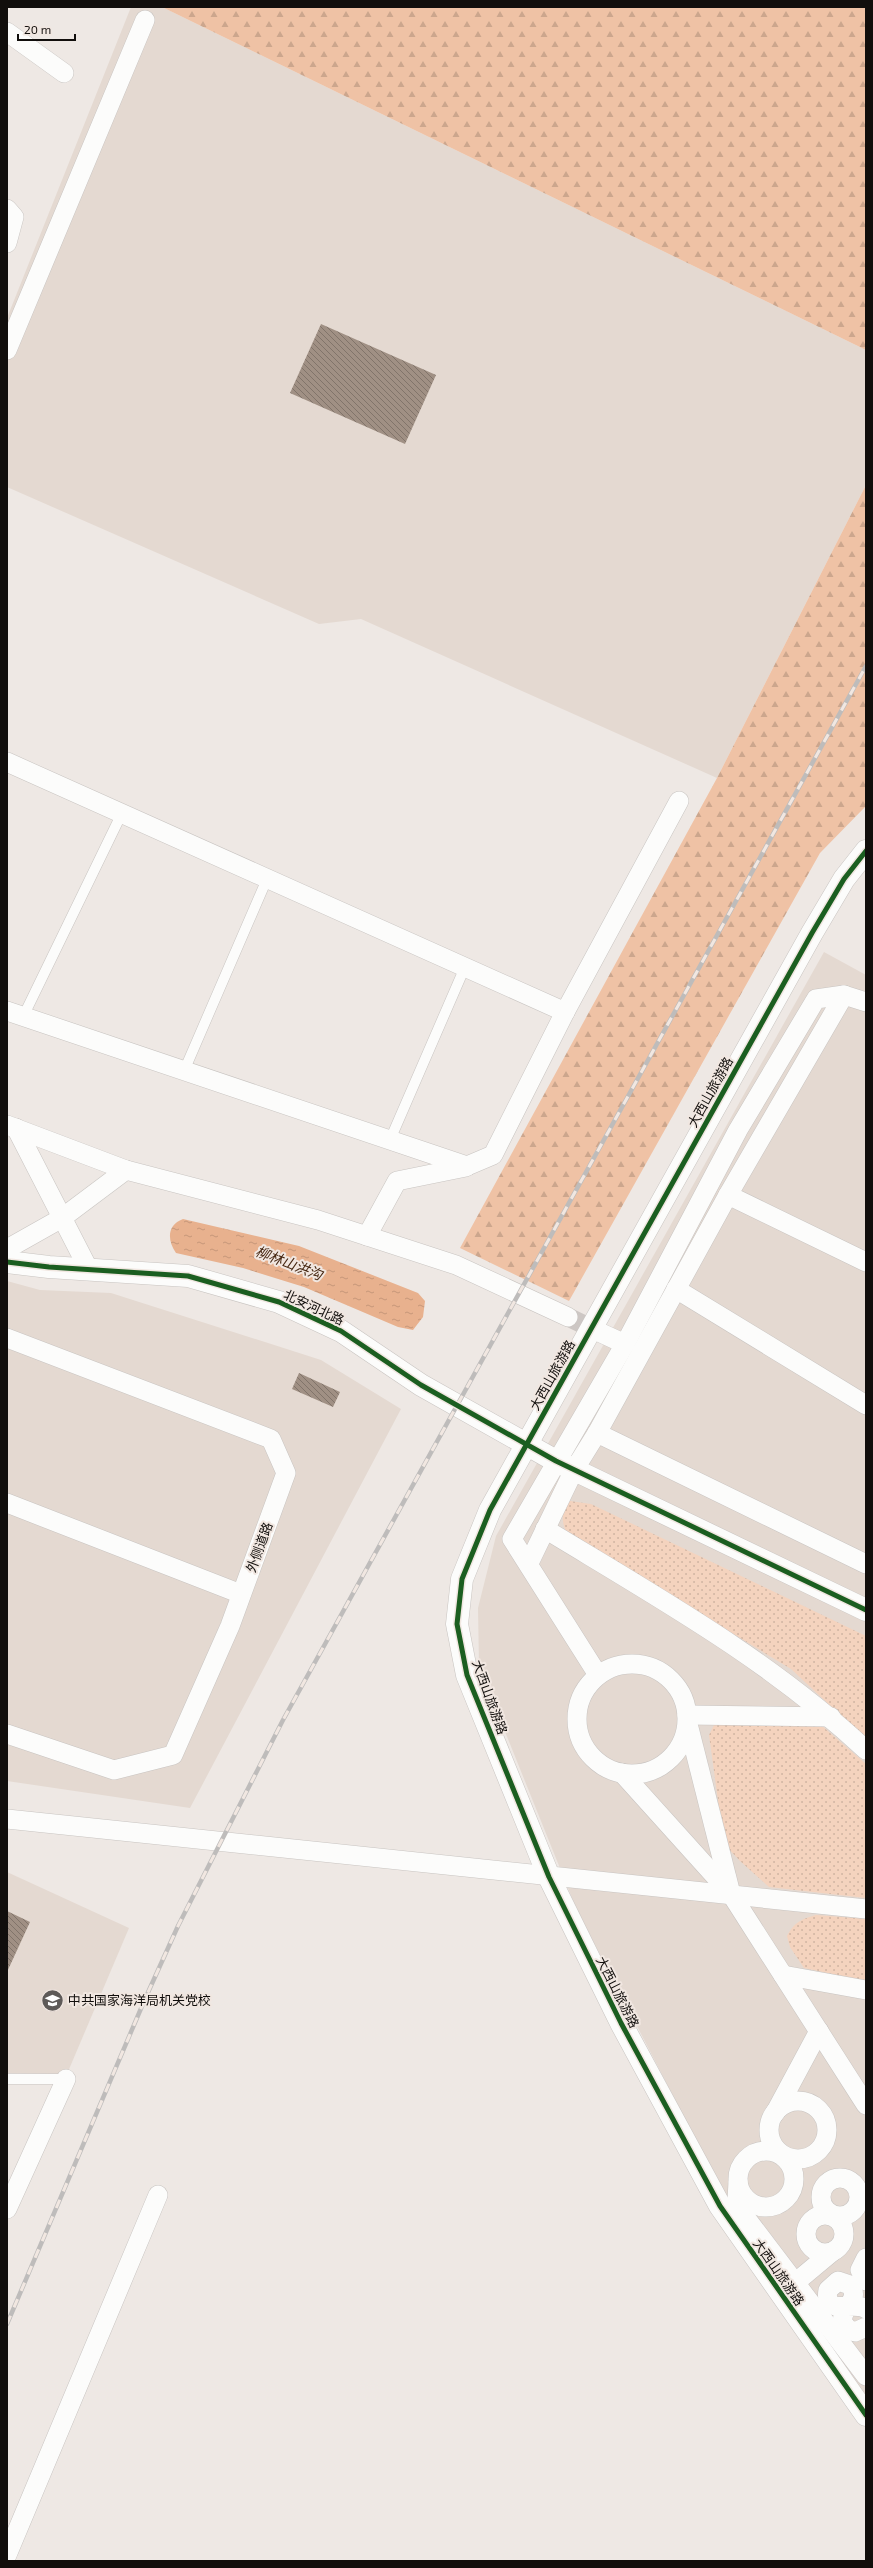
<svg xmlns="http://www.w3.org/2000/svg" width="873" height="2568" font-family="'Exo 2','Noto Sans SC',sans-serif">
	<style>
		.built { fill: #e4d9d1 }
		.green { fill: url(#green-dots) }
		.forest { fill: url(#forest-firs) }
		.water { fill: url(#water-ripples) }
		.building { fill: url(#building-back-hatch) }
		.lines { fill: none; stroke-linecap: round; stroke-linejoin: round }
		.minor-tunnel { stroke: #cdc7c4; stroke-width: 19; stroke-dasharray: 19 10; stroke-linecap: butt }
		.service-casing { stroke: #c8c4c1; stroke-width: 11 }
		.minor-casing { stroke: #c8c4c1; stroke-width: 20 }
		.tertiary-casing { stroke: #c8c4c1; stroke-width: 23 }
		.service { stroke: #fcfcfb; stroke-width: 10 }
		.minor { stroke: #fcfcfb; stroke-width: 19 }
		.tertiary { stroke: #fcfcfb; stroke-width: 22 }
		.rail-casing { stroke: #bebcbb; stroke-width: 4.5 }
		.rail { stroke: #f1e7e1; stroke-width: 3; stroke-dasharray: 9; stroke-linecap: butt }
		.cycleway-casing { stroke: #f1e7e1; stroke-width: 8 }
		.cycleway { stroke: #1b5e20; stroke-width: 5 }
		.labels { text-anchor: middle; stroke-width: 4; stroke-linejoin: round; paint-order: stroke }
		.street-label { font-size: 13px; fill: #110e0c; stroke: #f1e7e1 }
		.poi-label { font-size: 13px; fill: #110e0c; stroke: #f1e7e1; text-anchor: start }
		.water-label { font-size: 14px; font-style: italic; fill: #462712; stroke: #f1e7e1 }
	</style>
	<defs>
		<pattern id="green-dots" width="8" height="8" patternUnits="userSpaceOnUse"><rect width="8" height="8" fill="#f4d3be"/><path d="M2 2h.1M6 6h.1" fill="none" stroke="#d0b4a2" stroke-width="1.8" stroke-linecap="round"/></pattern>
		<pattern id="forest-firs" width="22" height="20" patternUnits="userSpaceOnUse"><rect width="22" height="20" fill="#efc2a5"/><path d="M5 1l3.5 6h-7zM16 11l3.5 6h-7z" fill="#cca68d"/></pattern>
		<pattern id="water-ripples" width="26" height="14" patternUnits="userSpaceOnUse"><rect width="26" height="14" fill="#e8b18e"/><path d="M2 4q2-2 4 0t4 0M15 11q2-2 4 0t4 0" fill="none" stroke="#c69779"/></pattern>
		<pattern id="building-back-hatch" width="6" height="6" patternUnits="userSpaceOnUse"><rect width="6" height="6" fill="#a09084"/><path d="M-1 5l2 2M0 0l6 6M5-1l2 2" fill="none" stroke="#81746a"/></pattern>
	</defs>
	<rect width="100%" height="100%" fill="#eee8e4"/>
	<g class="built">
		<path d="M131,7H162L866,350V485L717,778L361,619L319,624L7,487V318Z"/>
		<path d="M824,952L866,975V2395L733,2212L576,1908L479,1667L478,1608L496,1536Z"/>
		<path d="M7,1281L40,1290L111,1293L321,1360L401,1409L190,1808L7,1781Z"/>
		<path d="M7,1872L129,1928L67,2074L7,2073Z"/>
	</g>
	<g class="green">
		<path d="M570,1501L591,1504L866,1636V1739L791,1669L567,1533C562,1524 562,1516 564,1505Z"/>
		<path d="M812,1723L822,1726L866,1764V1898L769,1887L740,1861L724,1844L709,1735L714,1725Z"/>
		<path d="M816,1915L866,1919V1981L804,1968L790,1947L787,1936C794,1922 802,1919 816,1915Z"/>
	</g>
	<g class="forest">
		<path d="M162,7H866V350Z"/>
		<path d="M866,485V806L820,853L569,1301L460,1248L717,778Z"/>
	</g>
	<path class="water" d="M183,1219L299,1246L418,1293L425,1301L423,1317L413,1330L398,1327L304,1287L243,1268L176,1253C167,1240 167,1225 183,1219Z"/>
	<g class="building">
		<path d="M321,324L436,375L405,444L290,393Z"/>
		<path d="M299,1373L340,1392L333,1407L292,1389Z"/>
		<path d="M7,1911L30,1922L7,1972Z"/>
	</g>
	<g class="lines">
		<path class="minor-tunnel" d="M568,1317L599,1332"/>
		<defs>
			<g id="service">
				<path d="M23,1017L122,813"/>
				<path d="M184,1071L267,879"/>
				<path d="M390,1140L465,967"/>
				<path d="M7,2079H66"/>
			</g>
			<g id="minor">
				<path d="M7,32L64,73"/>
				<path d="M7,209L14,217L7,243"/>
				<path d="M7,350L145,20"/>
				<path d="M7,762L565,1012"/>
				<path d="M7,1011L467,1166L493,1155L565,1012L679,801"/>
				<path d="M7,1125L126,1170L318,1220L456,1265L568,1317"/>
				<path d="M16,1128L89,1270"/>
				<path d="M728,1195L866,1262"/>
				<path d="M367,1236L397,1181L466,1167"/>
				<path d="M7,1249L62,1218L126,1170"/>
				<path d="M676,1289L866,1405"/>
				<path d="M599,1332L625,1344"/>
				<path d="M7,1338L271,1439L286,1473L230,1626L173,1755L114,1770L7,1734"/>
				<path d="M597,1433L866,1564"/>
				<path d="M7,1503L241,1594"/>
				<path d="M545,1529C657,1597 770,1660 866,1750"/>
				<path d="M529,1563L574,1470L597,1433L728,1195L844,995"/>
				<circle cx="632" cy="1719" r="55"/>
				<path d="M598,1675L512,1539L625,1344L738,1130L816,999L844,995L866,1002"/>
				<path d="M687,1715L831,1717"/>
				<path d="M688,1724L730,1890"/>
				<path d="M622,1773L731,1894L866,2105"/>
				<path d="M7,1819L866,1909"/>
				<path d="M783,1975L866,1990"/>
				<circle cx="798" cy="2130" r="29"/>
				<path d="M775,2113L819,2031"/>
				<circle cx="766" cy="2179" r="28"/>
				<circle cx="840" cy="2197" r="19"/>
				<path d="M738,2182L737,2200L740,2210L866,2376"/>
				<path d="M7,2209L66,2079"/>
				<circle cx="825" cy="2234" r="19"/>
				<path d="M866,2258L860,2270L866,2281"/>
				<path d="M796,2282L832,2252"/>
				<path d="M866,2309C854,2300 823,2318 828,2290L838,2281L850,2285C862,2301 839,2307 843,2323L848,2329L855,2332L866,2327"/>
				<path d="M7,2555L158,2195"/>
			</g>
			<g id="tertiary">
				<path d="M866,851L844,879L812,933L490,1510L462,1579L457,1624L467,1675L549,1877L621,2023L720,2206L866,2415"/>
				<path d="M7,1262L49,1267L188,1276L279,1302L341,1331L421,1385L556,1461L866,1610"/>
			</g>
		</defs>
		<use href="#service" class="service-casing"/>
		<use href="#minor" class="minor-casing"/>
		<use href="#tertiary" class="tertiary-casing"/>
		<use href="#service" class="service"/>
		<use href="#minor" class="minor"/>
		<use href="#tertiary" class="tertiary"/>
		<defs>
			<path id="rail" d="M7,2324L145,1999L178,1926L283,1720L866,666"/>
		</defs>
		<use href="#rail" class="rail-casing"/>
		<use href="#rail" class="rail"/>
		<defs>
			<g id="cycleway">
				<path d="M866,851L844,879L812,933L490,1510L462,1579L457,1624L467,1675L549,1877L621,2023L720,2206L866,2415"/>
				<path d="M7,1262L49,1267L188,1276L279,1302L341,1331L421,1385L556,1461L866,1610"/>
			</g>
		</defs>
		<use href="#cycleway" class="cycleway-casing"/>
		<use href="#cycleway" class="cycleway"/>
	</g>
	<defs>
		<symbol id="university-disc" viewBox="-11 -11 22 22"><circle r="9.5" fill="#5e5a58" stroke="#f1e7e1"/><path d="M0-5L7-2L0 1L-7-2ZM-4 1L0 2.5L4 1V4Q0 6-4 4Z" fill="#fff"/></symbol>
	</defs>
	<g fill-rule="evenodd">
		<use href="#university-disc" x="40" y="1988" width="25" height="25"/>
	</g>
	<g class="labels">
		<g class="street-label">
			<text transform="translate(710 1092) rotate(-61)" y="5">大西山旅游路</text>
			<text transform="translate(314 1307) rotate(25)" y="5">北安河北路</text>
			<text transform="translate(552 1375) rotate(-61)" y="5">大西山旅游路</text>
			<text transform="translate(259 1547) rotate(-70)" y="5">外侧道路</text>
			<text transform="translate(490 1697) rotate(70)" y="5">大西山旅游路</text>
			<text transform="translate(618 1992) rotate(63)" y="5">大西山旅游路</text>
			<text transform="translate(779 2272) rotate(55)" y="5">大西山旅游路</text>
		</g>
		<g class="poi-label">
			<text x="68" y="2005">中共国家海洋局机关党校</text>
		</g>
		<g class="water-label">
			<text transform="translate(289 1263) rotate(21)" y="5">柳林山洪沟</text>
		</g>
	</g>
	<rect width="873" height="2568" fill="none" stroke="#110e0c" stroke-width="16"/>
	<path d="M18 34v6h57v-6" fill="none" stroke="#110e0c" stroke-width="2"/>
	<text x="24" y="34" font-size="12" fill="#110e0c" stroke="#f1e7e1" stroke-width="3" paint-order="stroke">20 m</text>
</svg>
